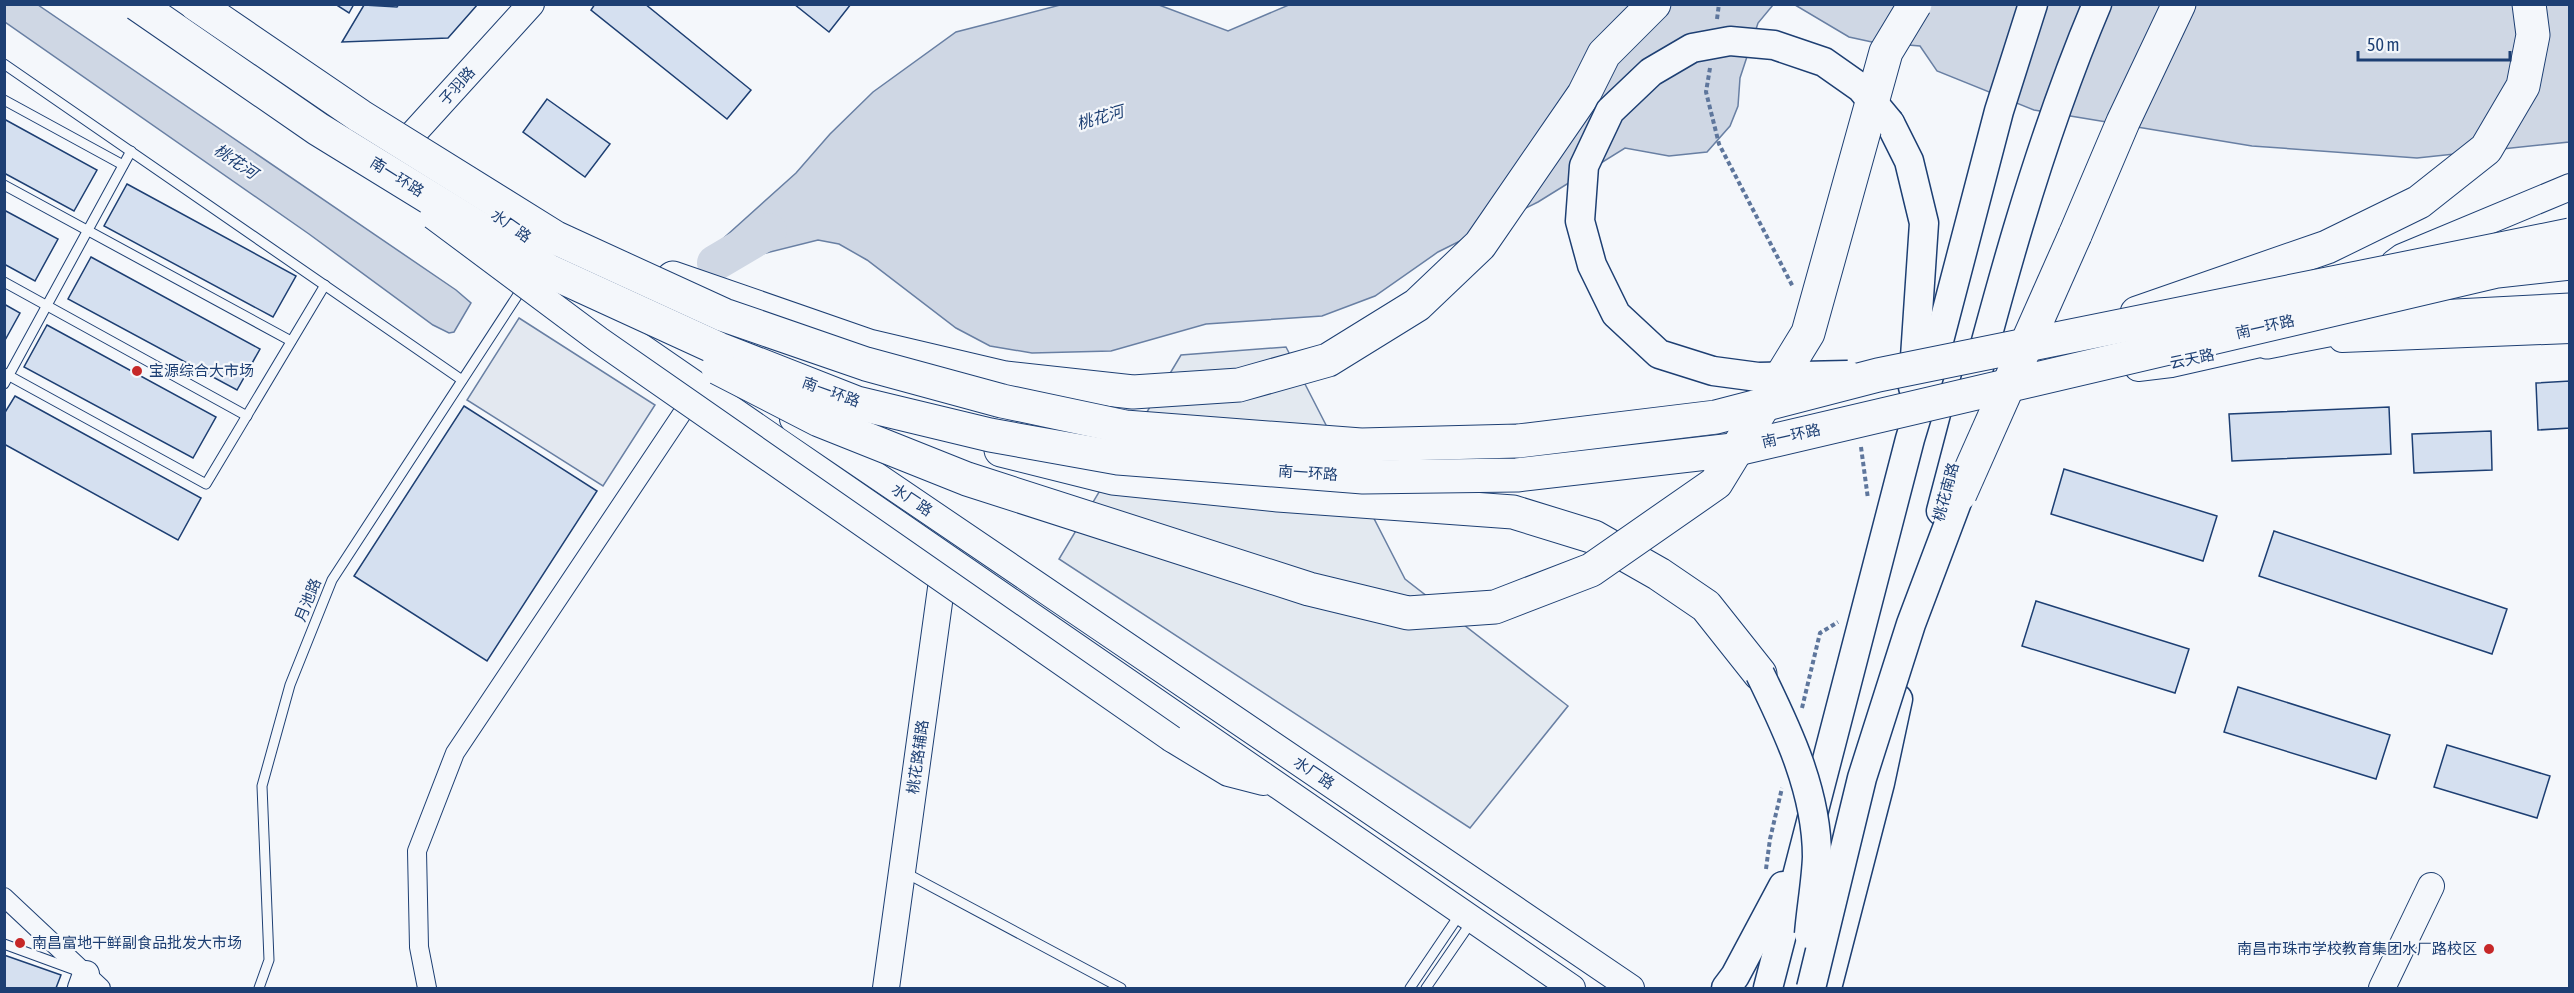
<svg xmlns="http://www.w3.org/2000/svg" width="2574" height="993" font-family="'Asap Condensed','Noto Sans SC',sans-serif">
	<style>
		.green { fill: #e3e9f0; stroke: #687fa3; stroke-width: 1.5 }
		.parking { fill: #e3e8f0; stroke: #687fa3; stroke-width: 1.5 }
		.water { fill: #cfd7e4; stroke: #687fa3; stroke-width: 1.5 }
		.lines { fill: none; stroke-linecap: round; stroke-linejoin: round }
		.river { stroke: #cfd7e4; stroke-width: 36 }
		.building { fill: #d5e0f0; stroke: #1d3f73; stroke-width: 1.5 }
		.lane-casing { stroke: #1d3f73; stroke-width: 11 }
		.street-casing { stroke: #1d3f73; stroke-width: 20 }
		.secondary-casing { stroke: #1d3f73; stroke-width: 28 }
		.primary-casing { stroke: #1d3f73; stroke-width: 31 }
		.highway-casing { stroke: #1d3f73; stroke-width: 35 }
		.path { stroke: #5e769c; stroke-width: 4; stroke-dasharray: 4.5 3; stroke-linecap: butt }
		.lane { stroke: #f4f7fb; stroke-width: 9 }
		.street { stroke: #f4f7fb; stroke-width: 18 }
		.secondary { stroke: #f4f7fb; stroke-width: 26 }
		.primary { stroke: #f4f7fb; stroke-width: 28 }
		.highway { stroke: #f4f7fb; stroke-width: 33 }
		.secondary-bridge-casing { stroke: #1d3f73; stroke-width: 28; stroke-linecap: butt }
		.primary-bridge-casing { stroke: #1d3f73; stroke-width: 31; stroke-linecap: butt }
		.highway-bridge-casing { stroke: #1d3f73; stroke-width: 35; stroke-linecap: butt }
		.secondary-bridge { stroke: #f4f7fb; stroke-width: 26 }
		.primary-bridge { stroke: #f4f7fb; stroke-width: 28 }
		.highway-bridge { stroke: #f4f7fb; stroke-width: 33 }
		.poi-dot { fill: #c62828; stroke: #f4f7fb; stroke-width: 2 }
		.labels { text-anchor: middle; stroke-width: 4.5; stroke-linejoin: round; paint-order: stroke }
		.street-label { font-size: 15px; fill: #1d3f73; stroke: #f4f7fb }
		.poi-label { font-size: 15px; fill: #1d3f73; stroke: #f4f7fb; text-anchor: start }
		.water-label { font-size: 16px; font-style: italic; fill: #1d3f73; stroke: #f4f7fb }
	</style>
	<rect width="100%" height="100%" fill="#f4f7fb"/>
	<path class="green" d="M1286,347L1405,579L1568,706L1470,828L1059,559L1181,355Z"/>
	<path class="parking" d="M519,318L655,405L603,486L467,400Z"/>
	<g class="water">
		<path d="M5,4L38,5L456,290L471,303L454,332L449,333L433,325L309,234L5,22Z"/>
		<path d="M1291,4L1773,5L1758,23L1740,78L1738,106L1730,126L1707,152L1669,156L1625,148L1538,202L1438,252L1375,296L1322,316L1206,324L1111,351L1032,353L990,346L956,328L867,260L839,244L818,240L730,262L717,244L796,173L830,134L873,92L956,32L1060,5H1159L1228,31Z"/>
		<path d="M1795,5H2569V142L2417,158L2252,146L2034,110L1937,71L1920,46L1872,42L1849,37Z"/>
	</g>
	<g class="lines">
		<path class="river" d="M715,263L769,231"/>
	</g>
	<g class="building">
		<path d="M335,4H354L349,13Z"/>
		<path d="M399,4H478L448,38L342,42L364,5L397,7Z"/>
		<path d="M595,4H645L751,90L727,119L591,10Z"/>
		<path d="M794,4H851L829,32Z"/>
		<path d="M547,99L610,144L585,177L523,132Z"/>
		<path d="M4,119L97,170L74,211L4,173Z"/>
		<path d="M127,184L296,276L273,317L104,226Z"/>
		<path d="M4,210L58,239L35,281L4,264Z"/>
		<path d="M91,257L260,349L237,390L68,299Z"/>
		<path d="M4,304L20,313L4,342Z"/>
		<path d="M47,325L216,417L193,458L24,367Z"/>
		<path d="M2570,381V428L2538,430L2536,383Z"/>
		<path d="M15,396L201,498L178,540L4,444V414Z"/>
		<path d="M464,406L597,491L487,661L354,576Z"/>
		<path d="M2389,407L2391,454L2232,461L2229,414Z"/>
		<path d="M2491,431L2492,470L2414,473L2412,434Z"/>
		<path d="M2064,469L2217,516L2203,561L2051,514Z"/>
		<path d="M2274,531L2507,609L2492,654L2259,576Z"/>
		<path d="M2036,601L2189,649L2175,693L2022,646Z"/>
		<path d="M2238,687L2390,735L2376,779L2224,732Z"/>
		<path d="M2447,745L2550,776L2537,818L2434,787Z"/>
		<path d="M4,955L61,975L56,988H4Z"/>
	</g>
	<g class="lines">
		<defs>
			<g id="lane">
				<path d="M4,64L462,380"/>
				<path d="M4,100L123,165"/>
				<path d="M4,185L291,341"/>
				<path d="M4,282L247,416"/>
				<path d="M4,373L206,484L325,285"/>
				<path d="M4,384L131,151"/>
				<path d="M904,872L1121,988"/>
				<path d="M4,944L75,970"/>
				<path d="M259,988L269,960L262,786L290,685L332,580L523,287"/>
				<path d="M1410,988L1460,914"/>
				<path d="M1426,988L1472,921"/>
			</g>
			<g id="street">
				<path d="M4,897L101,988"/>
				<path d="M427,988L419,947L417,851L455,753L689,403"/>
			</g>
			<g id="secondary">
				<path d="M392,157L531,4"/>
				<path d="M2394,263L2402,257L2570,187"/>
				<path d="M544,280L1572,988"/>
				<path d="M2342,339L2570,330"/>
				<path d="M2138,368L2171,364L2264,343"/>
				<path d="M793,419L1631,988"/>
				<path d="M1172,739L1228,773L1263,782"/>
				<path d="M81,988L86,974"/>
				<path d="M886,988L945,559"/>
				<path d="M2382,988L2431,886"/>
			</g>
			<g id="primary">
				<path d="M1890,123L1909,161L1924,223L1913,387"/>
				<path d="M1941,511C1986,341 2028,167 2097,4"/>
				<path d="M1726,988L1735,976L1783,886"/>
				<path d="M1768,988L1910,439L1935,356L1999,111L2033,4"/>
				<path d="M1827,988L1880,783L1898,699"/>
			</g>
			<g id="highway">
				<path d="M2075,235L2123,122L2179,4"/>
				<path d="M673,278L869,346L1005,378L1133,392L1239,385L1328,360L1417,305L1480,245L1584,94L1604,54L1654,4"/>
				<path d="M2137,313L2327,247L2419,202L2486,149L2523,86L2533,35L2529,4"/>
				<path d="M2267,342L2379,320L2570,310"/>
				<path d="M1001,450L1113,478L1278,495L1513,512L1594,537L1659,574L1706,606L1760,674"/>
			</g>
		</defs>
		<use href="#lane" class="lane-casing"/>
		<use href="#street" class="street-casing"/>
		<use href="#secondary" class="secondary-casing"/>
		<use href="#primary" class="primary-casing"/>
		<use href="#highway" class="highway-casing"/>
		<g class="path">
			<path d="M1717,19L1719,4"/>
			<path d="M1710,68L1706,92L1719,144L1793,287"/>
			<path d="M1861,447L1868,499"/>
			<path d="M1802,708L1820,633L1838,622"/>
			<path d="M1766,869L1770,839L1782,788"/>
		</g>
		<use href="#lane" class="lane"/>
		<use href="#street" class="street"/>
		<use href="#secondary" class="secondary"/>
		<use href="#primary" class="primary"/>
		<use href="#highway" class="highway"/>
		<defs>
			<path id="secondary-bridge" d="M433,216L599,340L1172,739"/>
			<g id="primary-bridge">
				<path d="M1848,375L1758,377L1713,371L1659,354L1616,314L1592,265L1580,221L1584,166L1610,111L1651,72L1692,48L1730,41L1774,45L1824,62L1861,88L1890,123"/>
				<path d="M1760,674C1788,731 1817,792 1817,857C1816,882 1811,909 1809,934"/>
				<path d="M1811,988L1862,778L1911,624L1960,494"/>
			</g>
			<g id="highway-bridge">
				<path d="M137,4L318,129L549,271L719,349L857,403L990,435L1118,458L1363,477L1517,475L1733,450L2497,271L2570,263"/>
				<path d="M196,4L360,116L556,238L724,315L866,364L1002,401L1125,427L1361,445L1518,441L1716,417L1878,375L2570,235"/>
				<path d="M718,368L819,420L967,479L1309,589L1408,613L1495,607L1591,570L1716,483L1808,333L1886,52L1915,4"/>
				<path d="M1960,494L2075,235"/>
			</g>
		</defs>
		<use href="#secondary-bridge" class="secondary-bridge-casing"/>
		<use href="#primary-bridge" class="primary-bridge-casing"/>
		<use href="#highway-bridge" class="highway-bridge-casing"/>
		<use href="#secondary-bridge" class="secondary-bridge"/>
		<use href="#primary-bridge" class="primary-bridge"/>
		<use href="#highway-bridge" class="highway-bridge"/>
	</g>
	<g class="poi-dot">
		<circle cx="137" cy="371" r="6"/>
		<circle cx="20" cy="943" r="6"/>
		<circle cx="2489" cy="949" r="6"/>
	</g>
	<g class="labels">
		<g class="street-label">
			<text transform="translate(457 86) rotate(-48)" y="5">子羽路</text>
			<text transform="translate(397 177) rotate(32)" y="5">南一环路</text>
			<text transform="translate(511 226) rotate(35)" y="5">水厂路</text>
			<text transform="translate(2265 327) rotate(-13)" y="5">南一环路</text>
			<text transform="translate(2192 359) rotate(-12)" y="5">云天路</text>
			<text transform="translate(831 392) rotate(20)" y="5">南一环路</text>
			<text transform="translate(1791 436) rotate(-13)" y="5">南一环路</text>
			<text transform="translate(1308 473) rotate(4)" y="5">南一环路</text>
			<text transform="translate(1946 492) rotate(-75)" y="5">桃花南路</text>
			<text transform="translate(912 500) rotate(34)" y="5">水厂路</text>
			<text transform="translate(308 600) rotate(-68)" y="5">月池路</text>
			<text transform="translate(918 757) rotate(-82)" y="5">桃花路辅路</text>
			<text transform="translate(1314 773) rotate(34)" y="5">水厂路</text>
		</g>
		<g class="poi-label">
			<text x="149" y="376">宝源综合大市场</text>
			<text x="32" y="948">南昌富地干鲜副食品批发大市场</text>
			<text x="2477" y="954" text-anchor="end">南昌市珠市学校教育集团水厂路校区</text>
		</g>
		<g class="water-label">
			<text transform="translate(1100 117) rotate(-16)" y="6">桃花河</text>
			<text transform="translate(236 161) rotate(34)" y="6">桃花河</text>
		</g>
	</g>
	<rect width="2574" height="993" fill="none" stroke="#1d3f73" stroke-width="12"/>
	<path d="M2358 51v9h152v-9" fill="none" stroke="#1d3f73" stroke-width="3"/>
	<text x="2367" y="51" font-size="18" fill="#1d3f73" stroke="#f4f7fb" stroke-width="4.5" paint-order="stroke">50 m</text>
</svg>
